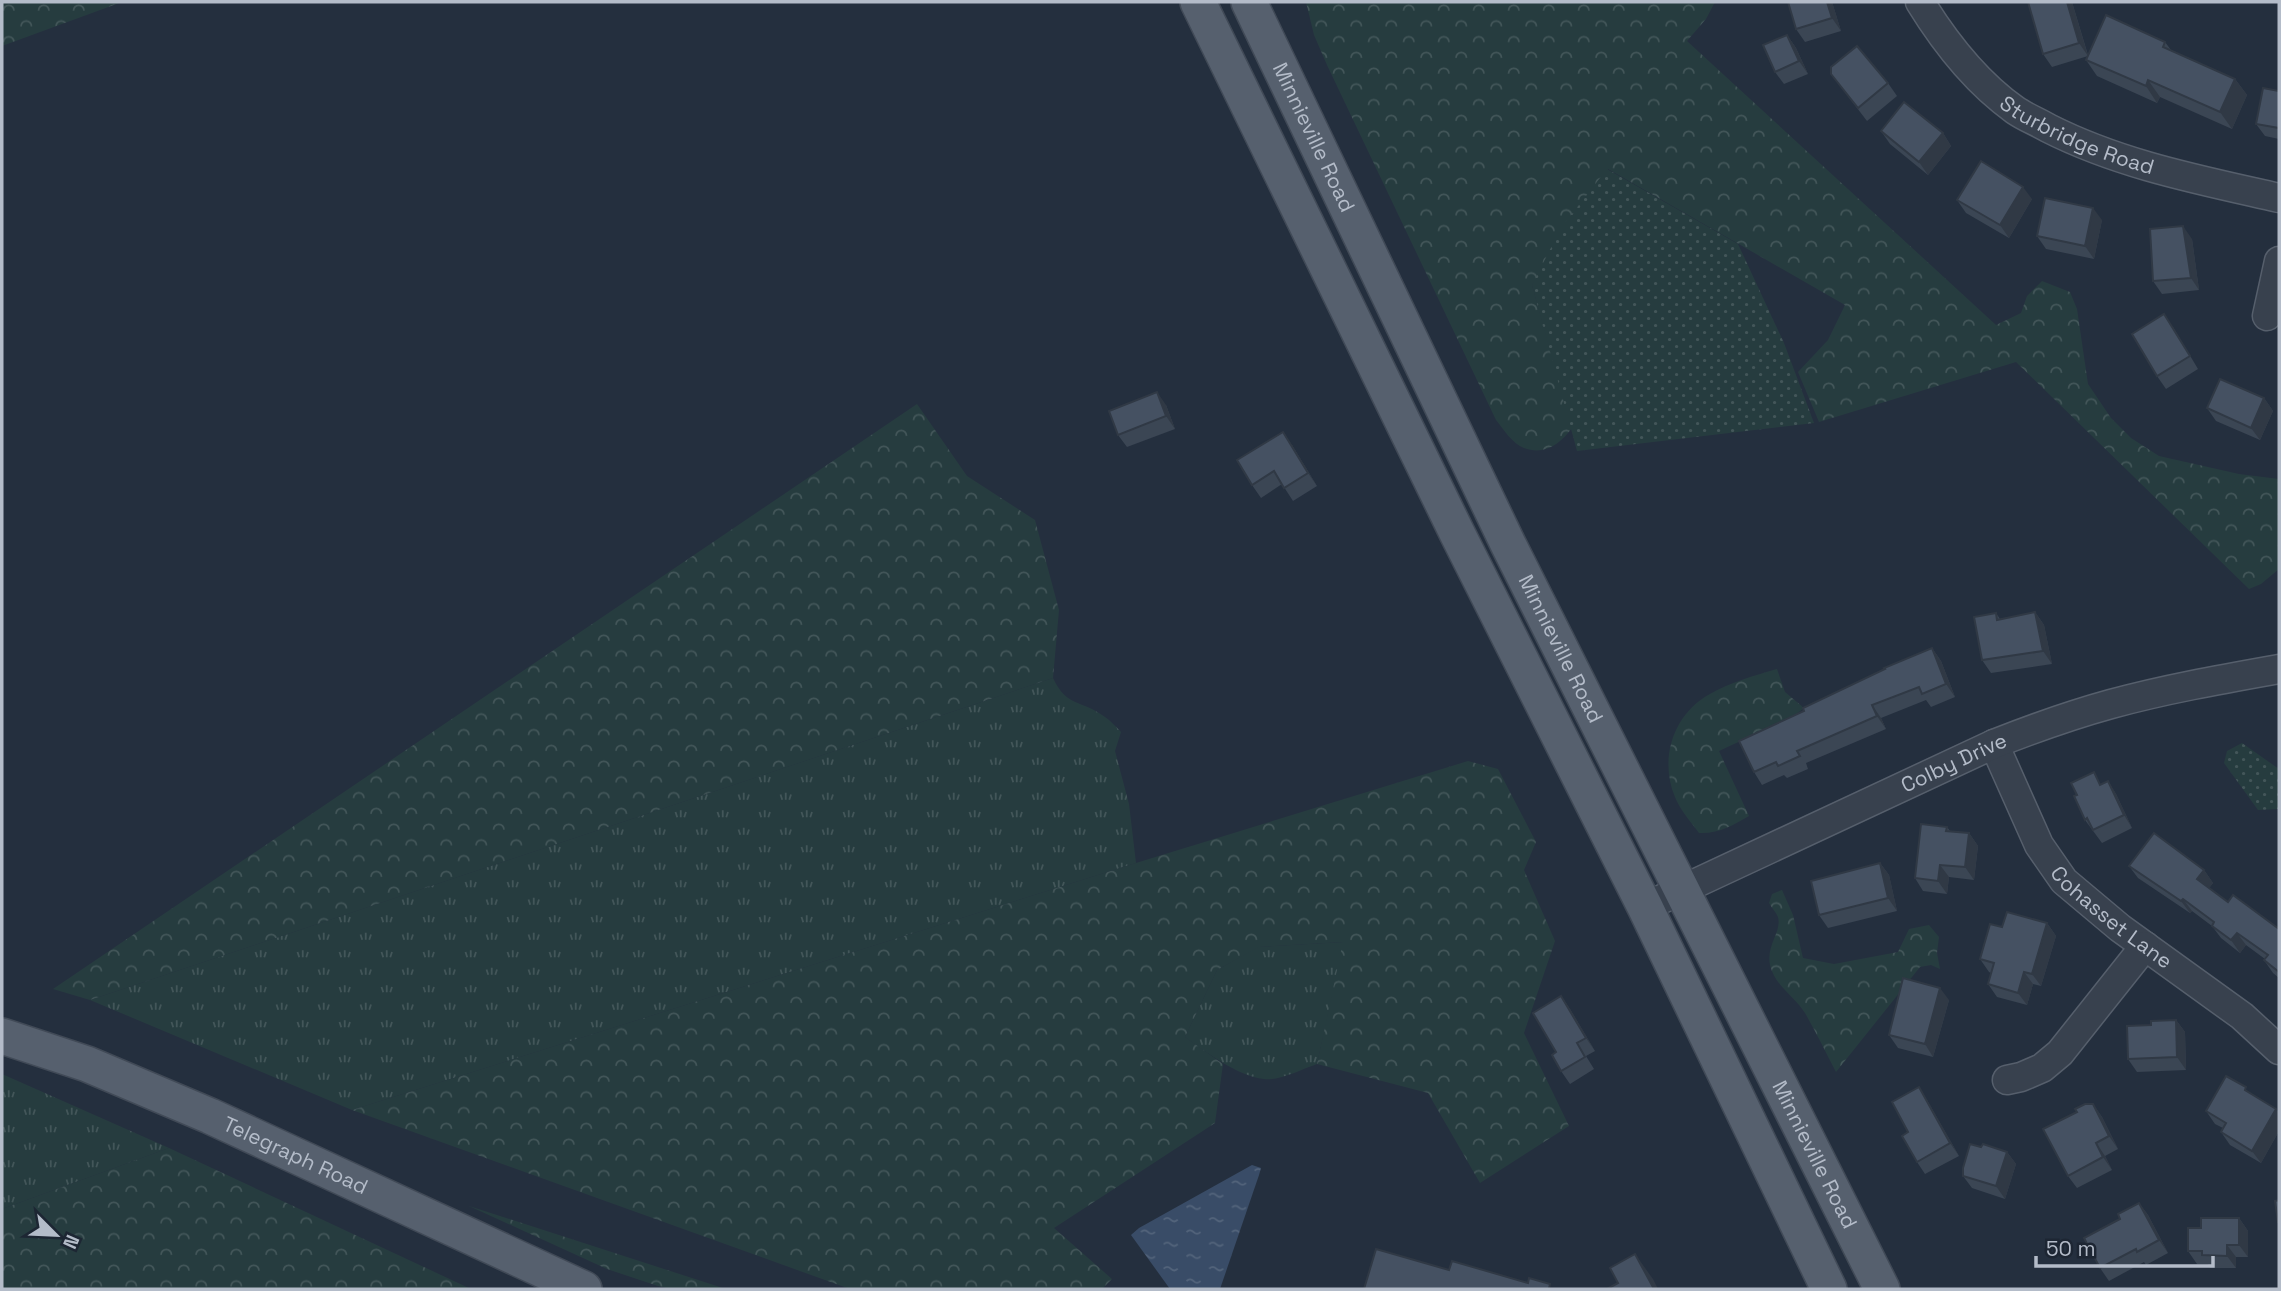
<svg xmlns="http://www.w3.org/2000/svg" width="2281" height="1291" font-family="'Space Grotesk',sans-serif">
	<style>
		.grass { fill: url(#grass-tufts) }
		.forest { fill: url(#forest-crowns) }
		.park { fill: url(#park-dots) }
		.water { fill: url(#water-ripples) }
		.lines { fill: none; stroke-linecap: round; stroke-linejoin: round }
		.minor-casing { stroke: #565f6c; stroke-width: 31 }
		.major-casing { stroke: #414a57; stroke-width: 38 }
		.minor { stroke: #38414e; stroke-width: 28 }
		.major { stroke: #56606e; stroke-width: 35 }
		.wall { fill: #3b4654 }
		.shaded-wall { fill: #303945 }
		.building { fill: #455162; stroke: #303945; stroke-width: 2 }
		.labels { text-anchor: middle; stroke-width: 6; stroke-linejoin: round; paint-order: stroke }
		.street-label { font-size: 21px; fill: #b4bcc9; stroke: #1d2633 }
	</style>
	<defs>
		<pattern id="grass-tufts" width="24" height="20" patternUnits="userSpaceOnUse" patternTransform="scale(1.75)"><rect width="24" height="20" fill="#263c3f"/><path d="M3 7l-1-3M5 7V3M7 7l1-3M15 17l-1-3M17 17v-4M19 17l1-3" fill="none" stroke="#435659"/></pattern>
		<pattern id="forest-crowns" width="20" height="18" patternUnits="userSpaceOnUse" patternTransform="scale(1.75)"><rect width="20" height="18" fill="#263c3f"/><path d="M2 6a3 3 0 1 1 6 0M12 15a3 3 0 1 1 6 0" fill="none" stroke="#435659"/></pattern>
		<pattern id="park-dots" width="8" height="8" patternUnits="userSpaceOnUse" patternTransform="scale(1.75)"><rect width="8" height="8" fill="#263c3f"/><path d="M2 2h.1M6 6h.1" fill="none" stroke="#435659" stroke-width="1.8" stroke-linecap="round"/></pattern>
		<pattern id="water-ripples" width="26" height="14" patternUnits="userSpaceOnUse" patternTransform="scale(1.75)"><rect width="26" height="14" fill="#394c67"/><path d="M2 4q2-2 4 0t4 0M15 11q2-2 4 0t4 0" fill="none" stroke="#53647b"/></pattern>
	</defs>
	<rect width="100%" height="100%" fill="#242f3e"/>
	<g class="grass">
		<path d="M1053,678C1067,708 1081,699 1105,717C1111,721 1116,727 1121,732L1115,751L1129,804L1136,863L352,1110L90,1000Z"/>
		<path d="M1344,942L1317,1064C1302,1069 1280,1081 1264,1079C1237,1076 1206,1052 1185,1037L1217,970L1258,947Z"/>
		<path d="M2,1074L169,1148L2,1209Z"/>
	</g>
	<g class="forest">
		<path d="M2,2H122L2,46Z"/>
		<path d="M1306,2H1715L1706,19L1687,41L1996,325L2021,313L2027,296L2042,281L2070,292L2077,309L2088,384L2111,418L2131,438L2159,456L2239,474L2279,479V569L2261,584L2249,589L2016,362L1819,422L1798,372L1828,340L1845,305L1608,169L1532,285L1572,428C1561,443 1545,456 1524,448C1513,444 1503,429 1496,420L1327,65L1314,35Z"/>
		<path d="M917,404L967,476L1035,520L1059,610L1053,678L90,1000L53,989Z"/>
		<path d="M1777,669L1785,692L1804,708L1794,716L1719,751L1749,816C1733,825 1719,834 1699,833C1691,822 1680,810 1675,797C1659,759 1673,714 1710,694C1731,682 1753,676 1777,669Z"/>
		<path d="M1468,761L1498,769L1536,842L1524,870L1555,941L1524,1033L1569,1126L1480,1183L1428,1093L1317,1064L1343,942L1259,947L1217,970L1185,1037L1223,1064L1215,1123L1054,1228L1112,1279L1102,1289H850L352,1110L1136,863Z"/>
		<path d="M1782,890L1793,915L1803,958L1834,964L1898,952L1909,929L1929,925L1939,937L1937,953L1940,969L1931,965L1920,967L1836,1072C1826,1053 1816,1032 1805,1013C1794,996 1775,986 1770,965C1766,945 1782,932 1778,917C1776,912 1771,907 1769,903L1772,894Z"/>
		<path d="M169,1148L471,1289H2V1209Z"/>
		<path d="M469,1206L726,1289H670L658,1286L607,1269Z"/>
	</g>
	<g class="park">
		<path d="M1607,169L1738,244L1784,343L1814,423L1577,451L1532,285L1561,228Z"/>
		<path d="M2242,743L2279,769V809L2258,810L2224,763L2227,751Z"/>
	</g>
	<path class="water" d="M1252,1165L1261,1168L1259,1175L1220,1289H1170L1131,1235L1139,1228Z"/>
	<g class="lines">
		<defs>
			<g id="minor">
				<path id="s1" d="M1920,2C1944,41 1977,83 2015,110C2025,117 2038,122 2048,128C2121,165 2200,180 2279,198"/>
				<path d="M2267,316L2279,261"/>
				<path id="s2" d="M1994,744L2039,845L2064,881L2120,928L2242,1016L2279,1050"/>
				<path id="s3" d="M1645,907L1994,744C2032,729 2071,715 2111,704C2166,689 2223,679 2279,669"/>
				<path d="M2007,1080L2021,1077L2042,1068L2060,1053L2145,946"/>
			</g>
			<g id="major">
				<path d="M1198,2L1457,533L1645,907L1829,1289"/>
				<path id="s4" d="M1249,2L1508,544L1882,1289"/>
				<path id="s5" d="M2,1036L87,1064L210,1116L584,1289"/>
			</g>
		</defs>
		<use href="#minor" class="minor-casing"/>
		<use href="#major" class="major-casing"/>
		<use href="#minor" class="minor"/>
		<use href="#major" class="major"/>
	</g>
	<g class="wall">
		<path d="M1788,2H1832L1841,31L1805,42L1796,29Z"/>
		<path d="M2072,2L2088,55L2165,42L2171,50L2235,79L2247,95L2232,129L2160,97L2157,103L2097,76L2086,60L2088,56L2052,67L2043,54Z"/>
		<path d="M1787,35L1796,48L1808,74L1784,84L1775,72Z"/>
		<path d="M1831,74L1888,83L1897,96L1867,121Z"/>
		<path d="M2279,91V139L2265,136L2256,124Z"/>
		<path d="M1881,131L1943,133L1951,146L1928,175L1890,144Z"/>
		<path d="M2032,199L2009,238L1966,213L1957,200Z"/>
		<path d="M2102,220L2094,259L2046,249L2037,236Z"/>
		<path d="M2192,239L2199,290L2162,294L2153,281Z"/>
		<path d="M2173,327L2198,369L2166,389L2157,376Z"/>
		<path d="M2264,398L2273,411L2260,440L2216,421L2207,408Z"/>
		<path d="M1166,405L1175,429L1127,447L1118,435Z"/>
		<path d="M1292,445L1317,486L1293,501L1282,484L1261,498L1252,485Z"/>
		<path d="M2035,612L2044,625L2052,664L1991,673L1982,660L1996,613L2000,619Z"/>
		<path d="M1932,648L1941,661L1955,697L1931,707L1926,700L1881,718L1886,729L1806,763L1808,769L1787,778L1784,775L1762,785L1754,772L1804,711Z"/>
		<path d="M2108,781L2116,794L2132,828L2102,843L2085,820L2102,784Z"/>
		<path d="M1947,827L1950,831L1969,833L1978,846L1974,880L1949,877L1947,894L1923,891L1915,878Z"/>
		<path d="M1880,863L1889,875L1897,911L1828,928L1819,915Z"/>
		<path d="M2129,866L2204,870L2213,883L2209,888L2228,902L2279,929V978L2273,973L2264,960L2265,959L2246,945L2240,953L2221,938L2212,926L2192,911L2190,913L2138,878Z"/>
		<path d="M2047,923L2056,936L2041,986L2033,984L2027,1005L1997,997L1988,984L1991,973L1989,972L1980,959L2002,927Z"/>
		<path d="M1561,996L1570,1009L1595,1051L1586,1056L1594,1069L1570,1084L1561,1071L1556,1052Z"/>
		<path d="M1949,1000L1933,1057L1898,1048L1889,1035Z"/>
		<path d="M2176,1020L2185,1032L2186,1070L2137,1072L2128,1059L2151,1025Z"/>
		<path d="M2251,1094L2276,1109L2279,1113V1131L2261,1163L2230,1145L2221,1132L2223,1128L2215,1124L2206,1111Z"/>
		<path d="M1927,1100L1959,1156L1925,1174L1917,1162L1908,1132Z"/>
		<path d="M2093,1104L2102,1117L2118,1149L2105,1156L2112,1170L2077,1188L2068,1176Z"/>
		<path d="M1981,1147L2007,1152L2016,1164L2005,1199L1972,1188L1963,1176Z"/>
		<path d="M2139,1203L2148,1215L2168,1253L2146,1265L2144,1262L2109,1281L2100,1268L2120,1219Z"/>
		<path d="M2239,1218L2248,1231V1257H2236V1268H2210L2208,1264H2197L2188,1251L2201,1228Z"/>
	</g>
	<g class="shaded-wall">
		<path d="M1827,2H1832L1841,31L1832,18Z"/>
		<path d="M2067,2H2072L2088,56L2079,43Z"/>
		<path d="M1787,35L1796,48L1808,74L1799,61Z"/>
		<path d="M2235,79L2247,95L2232,129L2220,112Z"/>
		<path d="M2148,80L2160,97L2157,103L2146,86Z"/>
		<path d="M1943,133L1951,146L1928,175L1919,162Z"/>
		<path d="M2023,187L2032,199L2009,238L2000,225Z"/>
		<path d="M2093,208L2102,220L2094,259L2085,246Z"/>
		<path d="M2183,226L2192,239L2199,290L2191,278Z"/>
		<path d="M1157,392L1166,405L1175,429L1166,416Z"/>
		<path d="M2264,398L2273,411L2260,440L2251,428Z"/>
		<path d="M1283,432L1292,445L1317,486L1308,473Z"/>
		<path d="M2035,612L2044,625L2052,664L2043,651Z"/>
		<path d="M1932,648L1941,661L1955,697L1946,684Z"/>
		<path d="M1872,705L1881,718L1886,729L1877,716Z"/>
		<path d="M2108,781L2116,794L2132,828L2124,815Z"/>
		<path d="M1969,833L1978,846L1974,880L1965,867Z"/>
		<path d="M1880,863L1889,875L1897,911L1888,898Z"/>
		<path d="M1940,865L1949,877L1947,894L1938,881Z"/>
		<path d="M2204,870L2213,883L2206,892L2197,879Z"/>
		<path d="M2183,899L2192,911L2190,913L2181,901Z"/>
		<path d="M2047,923L2056,936L2041,986L2032,974Z"/>
		<path d="M2237,933L2246,945L2240,953L2231,940Z"/>
		<path d="M2024,972L2033,984L2027,1005L2018,993Z"/>
		<path d="M1940,988L1949,1000L1933,1057L1925,1044Z"/>
		<path d="M1561,996L1570,1009L1595,1051L1586,1038Z"/>
		<path d="M2176,1020L2185,1032L2186,1070L2177,1057Z"/>
		<path d="M1919,1087L1927,1100L1959,1156L1950,1143Z"/>
		<path d="M2093,1104L2102,1117L2118,1149L2109,1136Z"/>
		<path d="M2276,1109L2279,1113V1131L2261,1163L2252,1151Z"/>
		<path d="M2096,1143L2105,1156L2112,1170L2103,1157Z"/>
		<path d="M2007,1152L2016,1164L2005,1199L1996,1186Z"/>
		<path d="M2139,1203L2148,1215L2168,1253L2159,1240Z"/>
		<path d="M2239,1218L2248,1231V1257L2239,1245Z"/>
		<path d="M2227,1245L2236,1257V1268L2227,1256Z"/>
		<path d="M1635,1254L1653,1279L1658,1289H1654Z"/>
	</g>
	<g class="building">
		<path d="M1788,2H1827L1832,18L1796,29Z"/>
		<path d="M2028,2H2067L2079,43L2043,54Z"/>
		<path d="M2106,15L2165,42L2163,47L2235,79L2220,112L2148,80L2146,86L2086,60Z"/>
		<path d="M1787,35L1799,61L1775,72L1763,45Z"/>
		<path d="M1857,46L1888,83L1858,108L1831,74V67Z"/>
		<path d="M2263,88L2279,91V128L2256,124Z"/>
		<path d="M1904,102L1943,133L1919,162L1881,131Z"/>
		<path d="M1981,161L2023,187L2000,225L1957,200Z"/>
		<path d="M2045,198L2093,208L2085,246L2037,236Z"/>
		<path d="M2183,226L2191,278L2153,281L2150,229Z"/>
		<path d="M2164,314L2190,356L2157,376L2132,334Z"/>
		<path d="M2220,379L2264,398L2251,428L2207,408Z"/>
		<path d="M1157,392L1166,416L1118,435L1109,411Z"/>
		<path d="M1283,432L1308,473L1284,488L1274,471L1252,485L1237,460Z"/>
		<path d="M2035,612L2043,651L1982,660L1974,617L1996,613L1997,620Z"/>
		<path d="M1932,648L1946,684L1922,694L1919,687L1872,705L1877,716L1797,751L1800,756L1778,766L1776,762L1754,772L1739,741L1804,711L1803,708L1885,669L1884,668Z"/>
		<path d="M2094,772L2100,785L2108,781L2124,815L2093,830L2087,818L2085,820L2074,796L2077,795L2071,783Z"/>
		<path d="M1921,824L1947,827L1946,831L1969,833L1965,867L1940,865L1938,881L1915,878Z"/>
		<path d="M2154,833L2204,870L2197,879L2228,902L2233,895L2279,929V972L2264,960L2268,955L2237,933L2231,940L2212,926L2214,922L2183,899L2181,901L2129,866Z"/>
		<path d="M1880,863L1888,898L1819,915L1811,881Z"/>
		<path d="M2007,912L2047,923L2032,974L2024,972L2018,993L1988,984L1994,963L1980,959L1990,924L2002,927Z"/>
		<path d="M1903,978L1940,988L1925,1044L1889,1035Z"/>
		<path d="M1561,996L1586,1038L1577,1043L1585,1057L1561,1071L1552,1055L1556,1052L1533,1013Z"/>
		<path d="M2176,1020L2177,1057L2128,1059L2127,1026L2151,1025V1021Z"/>
		<path d="M2226,1076L2246,1087L2245,1090L2276,1109L2252,1151L2221,1132L2226,1123L2206,1111Z"/>
		<path d="M1919,1087L1950,1143L1917,1162L1902,1136L1908,1132L1892,1102Z"/>
		<path d="M2085,1104H2093L2109,1136L2096,1143L2103,1157L2068,1176L2043,1129L2077,1112L2075,1109Z"/>
		<path d="M1970,1144L1981,1147L1983,1144L2007,1152L1996,1186L1963,1176V1168Z"/>
		<path d="M2279,1200V1222H2278L2275,1201Z"/>
		<path d="M2139,1203L2159,1240L2137,1252L2136,1249L2100,1268L2084,1238L2120,1219L2118,1214Z"/>
		<path d="M2201,1218H2239V1245H2227V1256L2202,1255V1251H2188V1228H2201Z"/>
		<path d="M1376,1249L1449,1270L1452,1261L1528,1283L1529,1278L1550,1284L1549,1289H1364Z"/>
		<path d="M1635,1254L1654,1289H1607L1618,1283L1610,1268Z"/>
	</g>
	<g class="labels">
		<g class="street-label">
			<text dy="7" stroke="none"><textPath href="#s1" startOffset="212">Sturbridge Road</textPath></text>
			<text dy="7" stroke="none"><textPath href="#s4" startOffset="150">Minnieville Road</textPath></text>
			<text dy="7" stroke="none"><textPath href="#s4" startOffset="718">Minnieville Road</textPath></text>
			<text dy="7" stroke="none"><textPath href="#s3" startOffset="341">Colby Drive</textPath></text>
			<text dy="7" stroke="none"><textPath href="#s2" startOffset="214">Cohasset Lane</textPath></text>
			<text dy="7" stroke="none"><textPath href="#s4" startOffset="1284">Minnieville Road</textPath></text>
			<text dy="7" stroke="none"><textPath href="#s5" startOffset="317">Telegraph Road</textPath></text>
		</g>
	</g>
	<rect width="2281" height="1291" fill="none" stroke="#b4bcc9" stroke-width="7"/>
	<g transform="translate(56 1235) rotate(114)" stroke="#1d2633" stroke-width="5" paint-order="stroke">
	<path d="M0-5L12 26L0 18L-12 26Z" fill="#b4bcc9"/>
	<text y="-10" font-size="19" font-weight="bold" text-anchor="middle" fill="#b4bcc9">N</text>
	</g>
	<path d="M2036 1256v10h177v-10" fill="none" stroke="#b4bcc9" stroke-width="3.5"/>
	<text x="2046" y="1256" font-size="21" fill="#b4bcc9" stroke="#1d2633" stroke-width="5" paint-order="stroke">50 m</text>
</svg>
